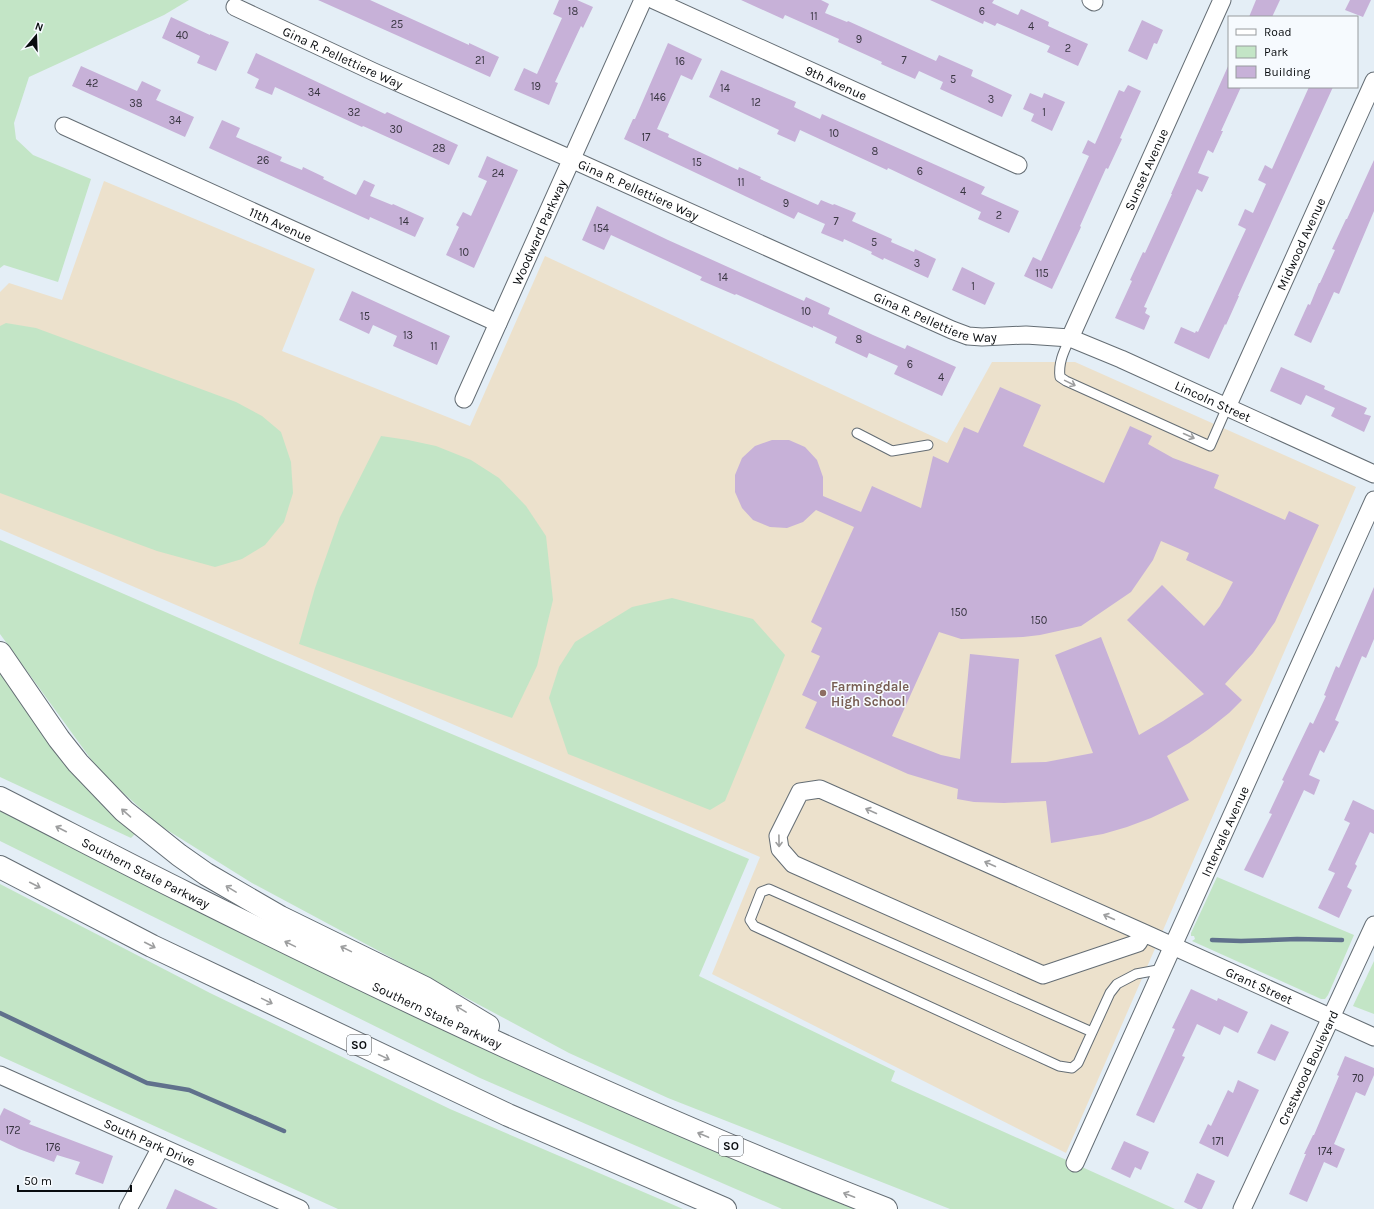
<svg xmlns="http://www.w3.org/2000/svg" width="1374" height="1209" font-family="Karla,sans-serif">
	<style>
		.education { fill: #ece1cc }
		.green { fill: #c3e5c6 }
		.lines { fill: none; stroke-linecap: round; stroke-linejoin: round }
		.stream { stroke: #60718c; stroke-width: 4.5 }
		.building { fill: #c7b1d8; fill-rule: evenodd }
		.lane-casing { stroke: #646d74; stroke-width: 11 }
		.street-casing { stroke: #646d74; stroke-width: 19 }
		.highway-casing { stroke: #646d74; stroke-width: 24 }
		.lane { stroke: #fff; stroke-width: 9 }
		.street { stroke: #fff; stroke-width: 17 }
		.highway { stroke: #fff; stroke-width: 22 }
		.oneway { stroke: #9d9e9f }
		.education-dot { fill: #8d6e63; stroke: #f6fafe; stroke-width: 1.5 }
		.labels { text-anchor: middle; stroke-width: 3; stroke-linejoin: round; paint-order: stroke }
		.number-label { font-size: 11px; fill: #383541 }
		.shield { fill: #f6fafe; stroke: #505357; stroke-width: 1 }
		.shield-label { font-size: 12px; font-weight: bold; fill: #090c0f }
		.street-label { font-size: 13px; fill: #090c0f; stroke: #f6fafe }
		.education-label { font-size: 13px; font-weight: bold; fill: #785e54; stroke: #f6fafe; text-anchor: start }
	</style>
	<rect width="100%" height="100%" fill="#e4eef6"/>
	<path class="education" d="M104,181L315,269L282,351L470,426L545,256L947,443L992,362H1075L1356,487L1066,1153L712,974L760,857L0,529V292L9,283L62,300Z"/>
	<g class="green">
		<path d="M0,0H189L164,15L29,77L14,123L16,139L33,155L91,179L58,282L4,265L0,268Z"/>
		<path d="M6,323L36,328L236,402L262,416L281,432L291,462L293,493L284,522L265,545L242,559L215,567L157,551L0,493V326Z"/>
		<path d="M381,436L408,440L436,446L471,460L499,478L526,506L546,536L553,600L537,666L512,718L299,644L315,588L340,517Z"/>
		<path d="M0,540L273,659L749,859L699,976L895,1071L891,1081L1175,1209H950L668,1098L569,1053L252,883L159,825L101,773L0,634Z"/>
		<path d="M672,598L753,619L785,655L725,801L710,810L568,754L549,698L559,667L575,642L632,607Z"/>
		<path d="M0,665L136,833L131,838L0,777Z"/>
		<path d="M0,810L867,1209H782L480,1078L0,841Z"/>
		<path d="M1217,877L1354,935L1328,995L1325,999H1321L1192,941L1195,939L1194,936H1191V933Z"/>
		<path d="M0,884L210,993L450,1109L683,1209H338L0,1056Z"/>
		<path d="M1374,961V1014L1353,1006Z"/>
	</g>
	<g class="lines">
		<g class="stream">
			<path d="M1212,940L1241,941L1297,939L1342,940"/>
			<path d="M0,1013L147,1083L189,1090L284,1131"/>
		</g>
	</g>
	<g class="building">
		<path d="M318,0H370L469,45V43L499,57L490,77Z"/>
		<path d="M559,0H577L593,7L583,28L581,26L555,82L558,83L549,105L514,90L524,68L537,74L562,18L553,14Z"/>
		<path d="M741,0H821L829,4L825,13L847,22L848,21L936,61L939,55L973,70L971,76L1012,95L1002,117L940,89L943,82L919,71L915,79L881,64L882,62L838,42L839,39L785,15L783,19Z"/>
		<path d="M930,0H994L992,3L1018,15L1021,9L1049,22L1048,26L1088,44L1078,66L1047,52L1050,46L997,23L995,26L984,21L983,24Z"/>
		<path d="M1256,0H1280L1272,17H1249Z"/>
		<path d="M1350,0H1371L1363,17L1345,10Z"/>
		<path d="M171,17L210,35V34L229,42L216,71L197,63L200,56L162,38Z"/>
		<path d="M1142,20L1163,30L1157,44L1154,43L1147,60L1128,51Z"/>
		<path d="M668,43L702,59L692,80L681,75L657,129L669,134L668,137L738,170L739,167L761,177L760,179L818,205L821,200L833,205L834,204L856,213L852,221L892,239L891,242L914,252L915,249L936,259L928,278L884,258L883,260L871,254L872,252L844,239L843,242L821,233L825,224L798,212L794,219L624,139L633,119H635Z"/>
		<path d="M256,53L385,114L387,112L458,145L449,165L363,126L362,127L275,87L272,95L255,88L259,79L247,73Z"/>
		<path d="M1229,64V87H1241L1221,131H1223L1213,153L1208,150L1198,173L1209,177L1202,192L1197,189L1144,307L1147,308L1145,313L1150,316L1144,330L1115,318L1132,281L1130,280L1143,252L1145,253L1172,194H1171Z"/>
		<path d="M81,66L137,91L142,81L161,90L156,100L194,117L185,137L72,86Z"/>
		<path d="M721,70L796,102L794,107L820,119L822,114L985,187L981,194L1019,211L1009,233L978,219L981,212L888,168L887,170L800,130L795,142L777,134L779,130L709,97Z"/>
		<path d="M1128,85L1141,91L1120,138L1122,139L1108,169L1106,168L1080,226L1081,227L1052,289L1024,276L1033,257L1041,261L1089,156L1082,153L1088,140L1095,144L1119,90L1124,92Z"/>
		<path d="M1309,87H1333L1238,296H1239L1226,325L1225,324L1209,359L1174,343L1181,327L1195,333L1196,331L1198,332L1246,229L1238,225L1245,209L1253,213L1266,184L1258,180L1265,165L1272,169Z"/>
		<path d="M1030,93L1042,98L1044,93L1065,102L1052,131L1031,121L1034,114L1023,109Z"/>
		<path d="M222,120L240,128L236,137L282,157L280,161L302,170L303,167L324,177L323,179L356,195L364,180L375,185L370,196L392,205L393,204L424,218L415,237L370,217L369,220L209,148Z"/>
		<path d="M487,156L518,170L474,268L446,255L459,227L456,225L463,212L471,216L487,181L478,177Z"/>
		<path d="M1374,160V211L1339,294L1334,292L1311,343L1294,335L1308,304L1310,305L1319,283H1320L1335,250L1332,249L1346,219H1347Z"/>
		<path d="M597,206L668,240L777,289L804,301L806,297L830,308L828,314L873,335L905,349L907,345L956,367L942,396L894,374L898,366L869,353L867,358L835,343L837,337L813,326V328L736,294L735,295L700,280L702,277L611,235L604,250L582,240Z"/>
		<path d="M962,267L995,283L985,305L952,290Z"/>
		<path d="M352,291L450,336L437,365L393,346L397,336L373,325L369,334L339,320Z"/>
		<path d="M1281,367L1325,386L1324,389L1367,408L1364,414L1371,416L1364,432L1331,416L1335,408L1306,395L1301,405L1270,391Z"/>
		<path d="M1000,387L1041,405L1023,446L1104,483L1130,426L1152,436L1148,444L1173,458L1219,475L1214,488L1285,520L1289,511L1319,525L1275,622L1253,653L1225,684L1242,700L1229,713L1209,729L1189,743L1167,756L1189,800L1151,818L1127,827L1103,834L1051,843L1046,801L1004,803L974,802L957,799L958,789L908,774L805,728L817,702L802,695L820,656L811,652L822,628L811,622L854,527L816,510L803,522L787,528L770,527L753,520L742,508L735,492V475L742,458L755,446L772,440H789L805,447L817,460L823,477V496L861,512L872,486L921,508L933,456L948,463L964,427L978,433ZM1161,541L1189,553L1186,560L1233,582L1220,606L1204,626L1162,585L1127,620L1204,694L1163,721L1139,735L1101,637L1055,655L1093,753L1046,762L1011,763L1019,659L970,654L960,759L941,755L892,736L939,632L961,639L1023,637L1040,635L1081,626L1131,592L1153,560Z"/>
		<path d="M1374,587V639L1366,658L1362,656L1335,720L1339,722L1324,753L1320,750L1309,775L1320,780L1314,795L1304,790L1263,878L1244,870L1272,814L1269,813L1284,781L1282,780L1310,722L1313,724L1326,696L1324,695L1336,666L1339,668Z"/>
		<path d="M1353,800L1374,810V834L1370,832L1355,864L1357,866L1347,887L1352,890L1339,918L1318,908L1335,873L1328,870L1350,823L1344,820Z"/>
		<path d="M1191,989L1217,1001L1218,998L1248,1012L1238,1033L1224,1026L1220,1035L1197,1024L1182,1056L1185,1057L1154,1123L1136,1115L1175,1029L1172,1028Z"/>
		<path d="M1271,1024L1289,1032L1275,1061L1257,1053Z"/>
		<path d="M1345,1056L1374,1068V1075L1365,1096L1356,1092L1334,1144L1345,1149L1337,1168L1324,1162L1307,1202L1289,1194L1306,1154H1304L1313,1135H1314L1339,1076L1337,1075Z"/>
		<path d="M1238,1080L1259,1090L1228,1157L1199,1143L1208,1124L1211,1126L1228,1090L1233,1093Z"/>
		<path d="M4,1108L31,1121L29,1124L113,1156L103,1184L75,1174L80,1162L57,1155L54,1162L19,1149L0,1140V1116Z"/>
		<path d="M1124,1141L1149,1152L1141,1170L1135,1167L1130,1178L1111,1169Z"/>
		<path d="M1197,1173L1215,1181L1202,1209H1198L1184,1202Z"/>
		<path d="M175,1189L218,1209H166Z"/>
	</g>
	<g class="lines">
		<defs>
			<g id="lane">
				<path d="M1070,338C1064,351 1058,363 1060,377L1066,381L1210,446L1227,407"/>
				<path d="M857,433L892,451L928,445"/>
				<path d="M1092,1032L769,889L761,892L750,920L754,926L1059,1066L1072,1068L1078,1063L1110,993L1117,984L1136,974L1163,969"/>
			</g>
			<g id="street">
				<path id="s1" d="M654,0L1018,165"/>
				<path d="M1091,0L1094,2"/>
				<path id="s2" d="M235,7L374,72L571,159L952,330L968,336L982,337L1026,335L1070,338L1121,359L1374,474"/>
				<path id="s3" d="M64,126L498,323"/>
				<path id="s4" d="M1070,338L1222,0"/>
				<path id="s5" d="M464,399L643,0"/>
				<path id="s6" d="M1227,407L1374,81"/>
				<path id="s7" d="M1144,933L1138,943L1043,975L793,864L780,849L778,836L800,792L820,789L1144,933L1374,1037"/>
				<path id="s8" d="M0,1075L300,1209"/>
				<path id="s9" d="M1075,1163L1374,500"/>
				<path d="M128,1209L161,1147"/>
				<path id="s10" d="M1242,1209L1374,925"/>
			</g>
			<g id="highway">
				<path d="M0,653L59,739L78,763L124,811L179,855L206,874L280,917L425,988L488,1026"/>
				<path id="s11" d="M0,798C63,830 125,863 188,894C416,1008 648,1116 886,1209"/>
				<path d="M0,867L152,946L508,1115L725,1209"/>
			</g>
		</defs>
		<use href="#lane" class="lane-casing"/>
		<use href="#street" class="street-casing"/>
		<use href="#highway" class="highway-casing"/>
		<use href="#lane" class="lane"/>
		<use href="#street" class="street"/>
		<use href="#highway" class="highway"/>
	</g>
	<defs><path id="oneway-shaft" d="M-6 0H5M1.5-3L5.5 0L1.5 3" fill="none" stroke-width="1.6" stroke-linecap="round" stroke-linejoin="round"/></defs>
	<g class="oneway">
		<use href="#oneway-shaft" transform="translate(1070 383) rotate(26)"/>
		<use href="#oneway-shaft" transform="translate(1189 436) rotate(24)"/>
		<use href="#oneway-shaft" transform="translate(871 811) rotate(-156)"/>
		<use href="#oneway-shaft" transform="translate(126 813) rotate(-139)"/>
		<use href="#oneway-shaft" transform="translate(61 829) rotate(-153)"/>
		<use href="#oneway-shaft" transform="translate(779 841) rotate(89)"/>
		<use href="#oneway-shaft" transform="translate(990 864) rotate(-156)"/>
		<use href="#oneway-shaft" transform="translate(35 885) rotate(27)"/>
		<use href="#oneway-shaft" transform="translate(231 889) rotate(-149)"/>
		<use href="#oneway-shaft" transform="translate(1109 917) rotate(-156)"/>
		<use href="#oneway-shaft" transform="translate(290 944) rotate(-154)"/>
		<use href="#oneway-shaft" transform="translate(150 945) rotate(27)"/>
		<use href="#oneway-shaft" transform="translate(346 949) rotate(-154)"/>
		<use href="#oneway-shaft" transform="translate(267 1001) rotate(26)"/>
		<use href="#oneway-shaft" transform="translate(461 1009) rotate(-149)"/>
		<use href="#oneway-shaft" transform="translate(384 1057) rotate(25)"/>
		<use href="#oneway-shaft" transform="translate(703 1135) rotate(-157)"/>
		<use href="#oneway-shaft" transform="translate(849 1195) rotate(-159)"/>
	</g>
	<circle class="education-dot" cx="823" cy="693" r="4"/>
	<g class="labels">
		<g class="number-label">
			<text x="573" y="15">18</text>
			<text x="982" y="15">6</text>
			<text x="814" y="20">11</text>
			<text x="397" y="28">25</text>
			<text x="1031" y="30">4</text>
			<text x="182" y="39">40</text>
			<text x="859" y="43">9</text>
			<text x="1068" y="52">2</text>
			<text x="480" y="64">21</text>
			<text x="904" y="64">7</text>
			<text x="680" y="65">16</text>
			<text x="953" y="83">5</text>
			<text x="92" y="87">42</text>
			<text x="536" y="90">19</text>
			<text x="725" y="92">14</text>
			<text x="314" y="96">34</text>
			<text x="658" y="101">146</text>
			<text x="991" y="103">3</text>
			<text x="756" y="106">12</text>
			<text x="136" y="107">38</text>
			<text x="354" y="116">32</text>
			<text x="1044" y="116">1</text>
			<text x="175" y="124">34</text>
			<text x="396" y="133">30</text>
			<text x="834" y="137">10</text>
			<text x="646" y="141">17</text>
			<text x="439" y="152">28</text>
			<text x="875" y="155">8</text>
			<text x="263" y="164">26</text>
			<text x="697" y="166">15</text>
			<text x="920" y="175">6</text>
			<text x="498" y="177">24</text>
			<text x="741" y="186">11</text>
			<text x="963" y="195">4</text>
			<text x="786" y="207">9</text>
			<text x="999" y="219">2</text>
			<text x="404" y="225">14</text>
			<text x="836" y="225">7</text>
			<text x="601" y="232">154</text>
			<text x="874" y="246">5</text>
			<text x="464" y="256">10</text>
			<text x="917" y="267">3</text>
			<text x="1042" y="277">115</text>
			<text x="723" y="281">14</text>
			<text x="973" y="290">1</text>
			<text x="806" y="315">10</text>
			<text x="365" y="320">15</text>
			<text x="408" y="339">13</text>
			<text x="859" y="343">8</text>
			<text x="434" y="350">11</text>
			<text x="910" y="368">6</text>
			<text x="941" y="381">4</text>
			<text x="959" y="616">150</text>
			<text x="1039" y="624">150</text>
			<text x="1358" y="1082">70</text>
			<text x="13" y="1134">172</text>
			<text x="1218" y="1145">171</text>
			<text x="53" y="1151">176</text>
			<text x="1325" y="1155">174</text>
		</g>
		<g class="shield">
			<rect x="347" y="1035" width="24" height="20" rx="3"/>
			<rect x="719" y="1136" width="24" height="20" rx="3"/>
		</g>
		<g class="shield-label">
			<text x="359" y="1049">SO</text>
			<text x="731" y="1150">SO</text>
		</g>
		<g class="street-label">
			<text dy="5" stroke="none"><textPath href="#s2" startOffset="119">Gina R. Pellettiere Way</textPath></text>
			<text dy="5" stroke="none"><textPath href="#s1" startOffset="200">9th Avenue</textPath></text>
			<text dy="5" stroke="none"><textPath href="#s4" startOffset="185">Sunset Avenue</textPath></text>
			<text dy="5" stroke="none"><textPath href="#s2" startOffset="443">Gina R. Pellettiere Way</textPath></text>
			<text dy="5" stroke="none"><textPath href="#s3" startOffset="238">11th Avenue</textPath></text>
			<text dy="5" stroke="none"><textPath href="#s5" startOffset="183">Woodward Parkway</textPath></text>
			<text dy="5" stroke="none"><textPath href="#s6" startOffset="179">Midwood Avenue</textPath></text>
			<text dy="5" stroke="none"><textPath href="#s2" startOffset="767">Gina R. Pellettiere Way</textPath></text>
			<text dy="5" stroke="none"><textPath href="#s2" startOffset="1062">Lincoln Street</textPath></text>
			<text dy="5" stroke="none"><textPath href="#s9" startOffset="364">Intervale Avenue</textPath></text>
			<text dy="5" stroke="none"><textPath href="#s11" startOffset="164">Southern State Parkway</textPath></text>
			<text dy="5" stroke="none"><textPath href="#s7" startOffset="969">Grant Street</textPath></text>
			<text dy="5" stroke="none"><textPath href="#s11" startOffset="488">Southern State Parkway</textPath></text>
			<text dy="5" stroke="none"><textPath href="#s10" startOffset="156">Crestwood Boulevard</textPath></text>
			<text dy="5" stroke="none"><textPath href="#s8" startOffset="164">South Park Drive</textPath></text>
		</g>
		<g class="education-label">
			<text x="831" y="691">Farmingdale<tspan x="831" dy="15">High School</tspan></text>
		</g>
	</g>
	<rect x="1228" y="16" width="130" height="72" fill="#f6fafe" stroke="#979b9e"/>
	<rect x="1236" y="29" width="20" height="6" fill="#ffffff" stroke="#979b9e"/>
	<text x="1264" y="36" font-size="12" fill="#090c0f">Road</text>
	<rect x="1236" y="46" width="20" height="12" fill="#c3e5c6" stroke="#979b9e"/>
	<text x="1264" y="56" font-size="12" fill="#090c0f">Park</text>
	<rect x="1236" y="66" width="20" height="12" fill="#c7b1d8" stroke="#979b9e"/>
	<text x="1264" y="76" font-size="12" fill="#090c0f">Building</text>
	<g transform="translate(36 36) rotate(19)" stroke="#f6fafe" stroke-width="3" paint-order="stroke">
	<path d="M0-3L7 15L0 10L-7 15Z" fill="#090c0f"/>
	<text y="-6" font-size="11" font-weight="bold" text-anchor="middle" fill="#090c0f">N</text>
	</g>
	<path d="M18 1185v6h113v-6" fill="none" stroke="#090c0f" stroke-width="2"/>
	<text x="24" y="1185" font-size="12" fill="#090c0f" stroke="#f6fafe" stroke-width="3" paint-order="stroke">50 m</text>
</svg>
